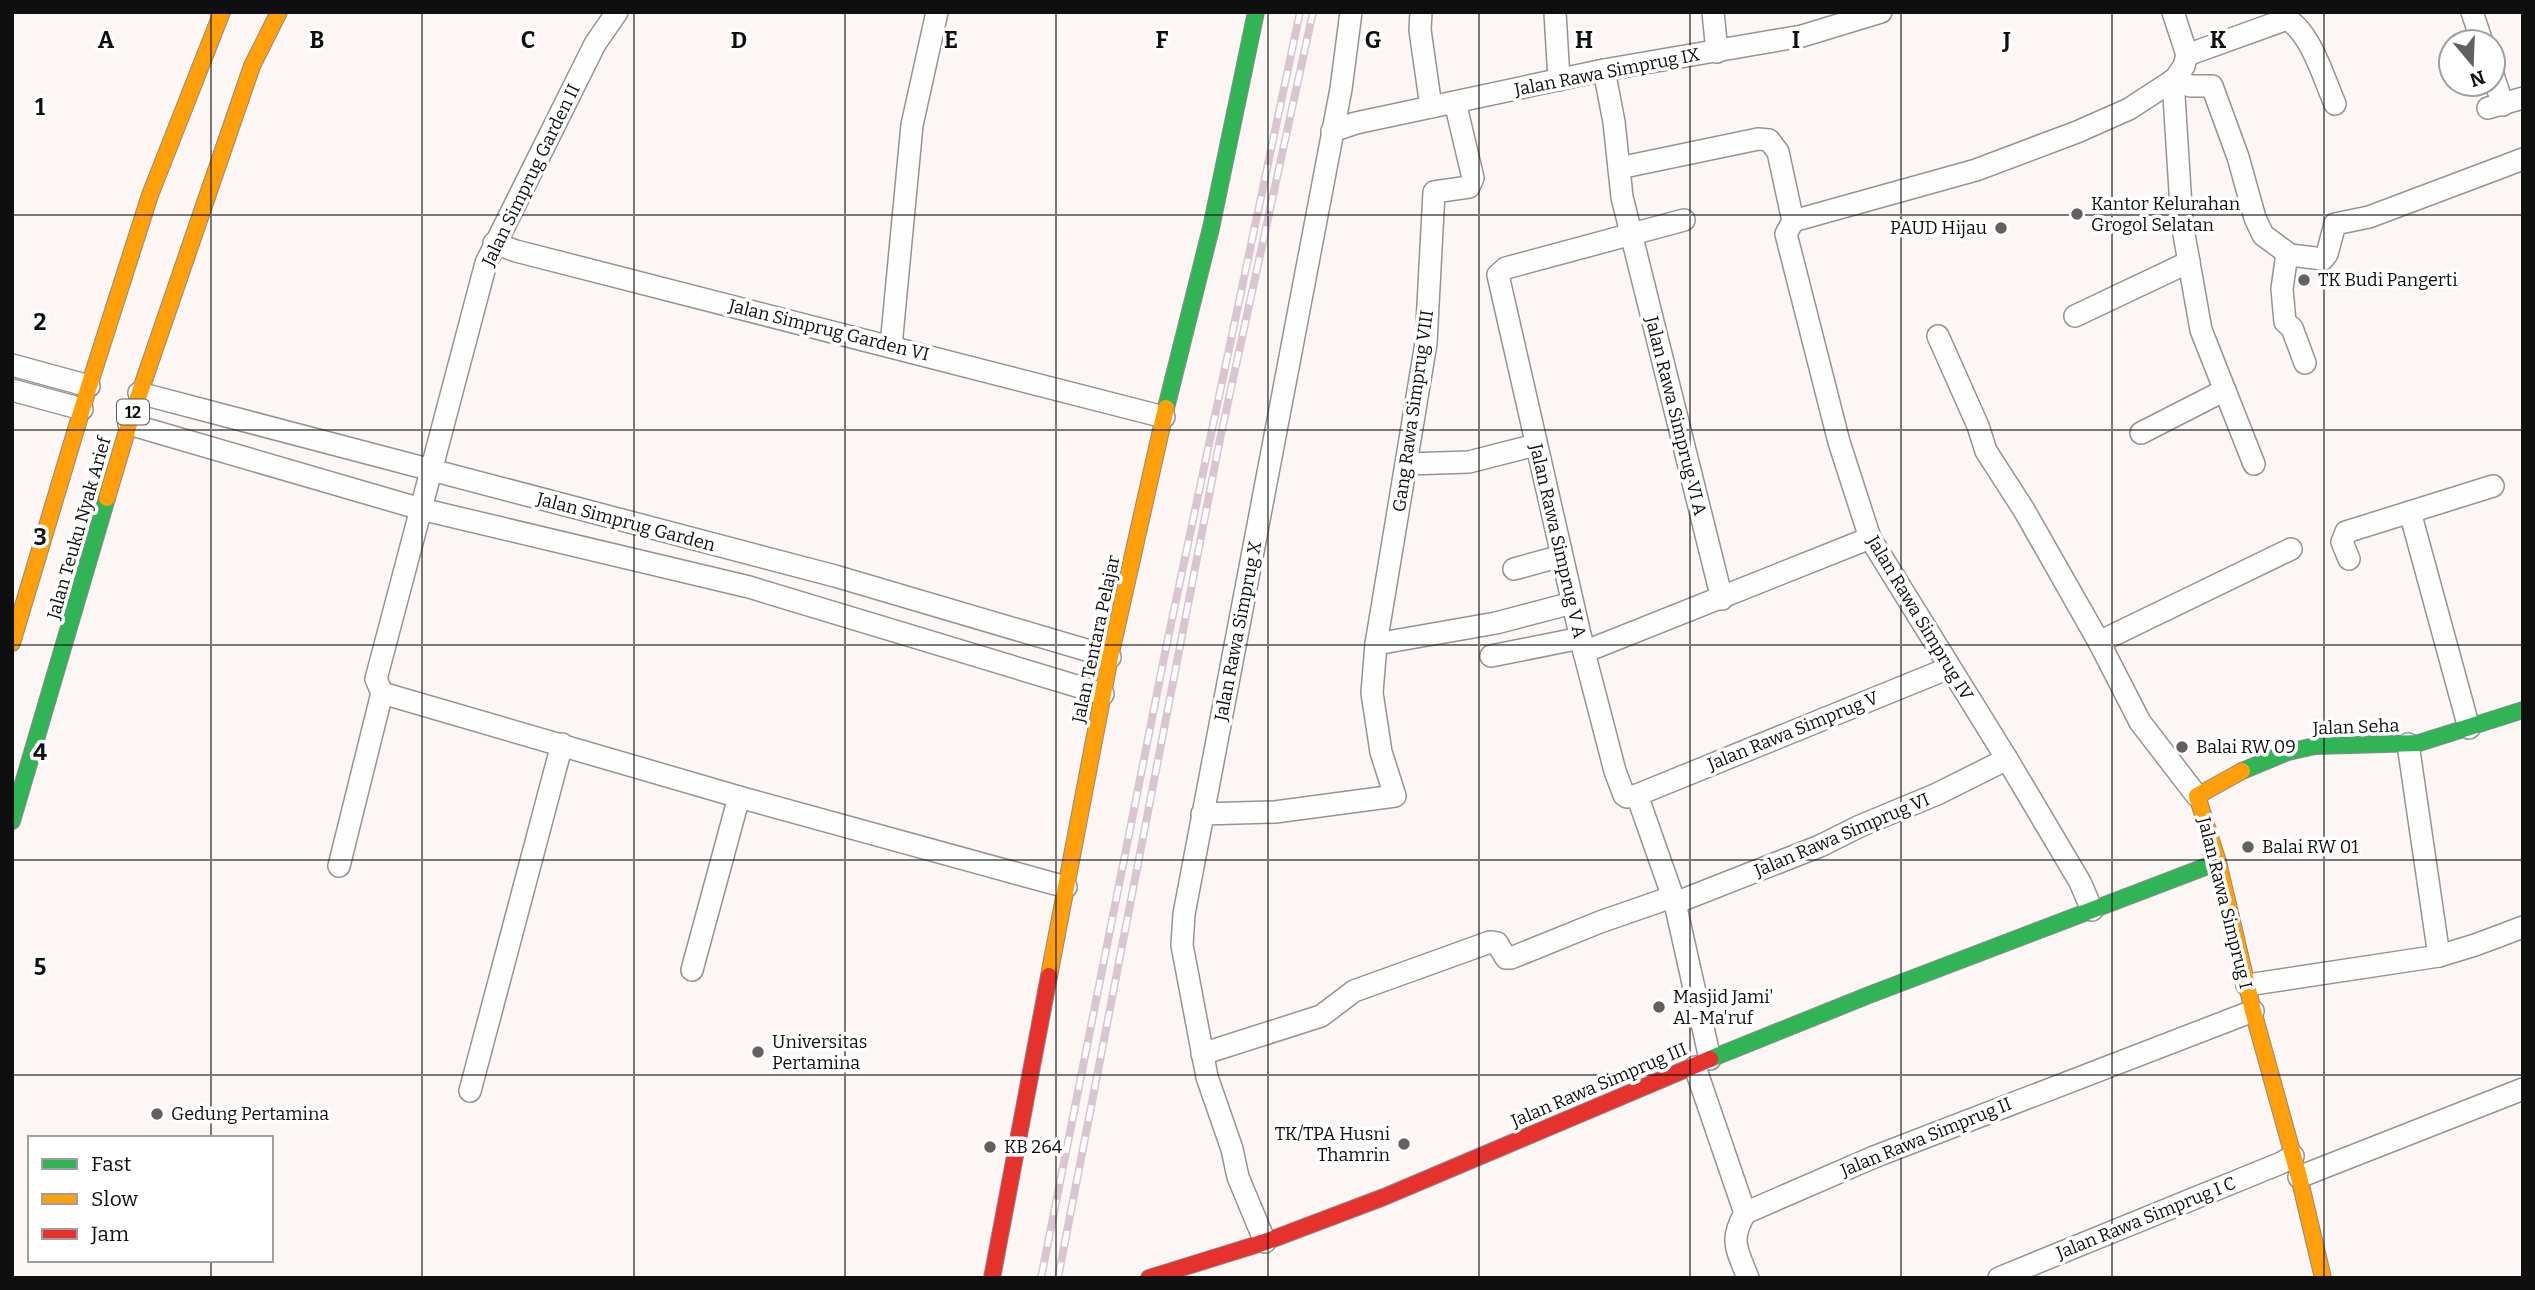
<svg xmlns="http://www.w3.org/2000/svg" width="2535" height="1290" font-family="Bitter,serif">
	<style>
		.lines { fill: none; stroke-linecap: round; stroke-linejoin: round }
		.street-casing { stroke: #969393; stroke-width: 24 }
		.fast-casing { stroke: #8c8a89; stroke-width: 18 }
		.slow-casing { stroke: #8c8a89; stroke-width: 18 }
		.jam-casing { stroke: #8c8a89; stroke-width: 18 }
		.street { stroke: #fffefe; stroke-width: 21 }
		.fast { stroke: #30b455; stroke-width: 16 }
		.slow { stroke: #ff9f0a; stroke-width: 16 }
		.jam { stroke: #e5322d; stroke-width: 16 }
		.rail-casing { stroke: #d8c5d0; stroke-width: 8 }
		.rail { stroke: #fff; stroke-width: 5; stroke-dasharray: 16; stroke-linecap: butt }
		.grid { fill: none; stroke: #0f0f0f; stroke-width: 2; stroke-opacity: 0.55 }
		.poi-dot { fill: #626060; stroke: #fff; stroke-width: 2.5 }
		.labels { text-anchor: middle; stroke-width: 7; stroke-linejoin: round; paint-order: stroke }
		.shield { fill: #fff; stroke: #575757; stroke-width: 2 }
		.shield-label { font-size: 16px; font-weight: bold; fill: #0f0f0f }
		.street-label { font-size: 18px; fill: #0f0f0f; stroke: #fff }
		.poi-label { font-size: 18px; fill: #0f0f0f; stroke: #fff; text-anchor: start }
		.grid-label { font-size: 23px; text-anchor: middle; font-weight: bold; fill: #0f0f0f; stroke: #fff; stroke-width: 7; stroke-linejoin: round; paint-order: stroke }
	</style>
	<rect width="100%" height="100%" fill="#fcf6f5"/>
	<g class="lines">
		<defs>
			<g id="street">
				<path d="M1421,12L1420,30L1431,107"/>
				<path d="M1555,12L1559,80"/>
				<path d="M1713,12L1717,52"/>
				<path d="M2472,12L2482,42"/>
				<path d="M2187,55L2287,19C2311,33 2324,79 2335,104"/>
				<path d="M1604,70L1614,122L1622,197L1722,599"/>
				<path d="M2493,75L2503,105"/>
				<path d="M2175,79L2190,86H2212L2238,157L2255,218L2263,235L2290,255L2323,259L2327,254L2335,224L2369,217L2523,159"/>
				<path d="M2173,80L2182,223L2201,330L2254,464"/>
				<path d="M2488,108L2523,98"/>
				<path d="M1332,131L1356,123L1604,70L1802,36L1881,12"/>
				<path d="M1619,168L1758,139L1769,140L1778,152L1793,221"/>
				<path d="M1684,220L1506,268L1498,275L1584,652L1615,771L1624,795L1627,797L1637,795L1949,668"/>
				<path d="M1793,221L1786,234L1839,442L1870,538L2007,759L2080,882L2092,910"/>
				<path d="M1793,221L1976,170L2077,132L2129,109L2175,79L2184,66L2187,55L2173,12"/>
				<path d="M494,243L516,251L1164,417"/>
				<path d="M2287,253L2282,289L2285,322L2292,328L2305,363"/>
				<path d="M2075,316L2189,262"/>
				<path d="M1938,336L1978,426L1986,451L2024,510L2099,642L2140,722L2197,796"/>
				<path d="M891,346L912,125L937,12"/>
				<path d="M12,365L89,386"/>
				<path d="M12,390L82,409"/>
				<path d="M139,393L835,576L1110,657"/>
				<path d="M129,424L421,509L749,587L1103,694"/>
				<path d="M2141,433L2225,390"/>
				<path d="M1407,464L1469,462L1535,445"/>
				<path d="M2410,512L2469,728"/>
				<path d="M2349,559L2342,542L2346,532L2493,486"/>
				<path d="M1514,569L1561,556"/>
				<path d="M2099,642L2291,549"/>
				<path d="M1376,644L1496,623L1572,603"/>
				<path d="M1584,652L1870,538"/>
				<path d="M1491,656L1581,638"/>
				<path d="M382,693L376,679L486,263L595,44L617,12"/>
				<path d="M382,693L739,797L1066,887"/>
				<path d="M2408,744L2439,956"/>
				<path d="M1637,795L1675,903L1710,1059"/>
				<path d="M1202,814L1275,812L1395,796L1381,752L1372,693L1376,644L1426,343L1434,192L1469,187L1473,178L1455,102"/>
				<path d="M339,866L382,693"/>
				<path d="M1675,903L1820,846L1860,826L1937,794L2007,759"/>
				<path d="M692,970L739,797"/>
				<path d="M2247,985L2439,956L2475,945L2523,927"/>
				<path d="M1202,1054L1321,1016L1354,991L1490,942L1497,943L1506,958H1511L1600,922L1672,897"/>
				<path d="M1695,1067L1745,1213"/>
				<path d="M470,1091L562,744"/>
				<path d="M2299,1177L2523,1089"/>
				<path d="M1745,1213L1874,1157L2253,1011"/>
				<path d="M1745,1213C1729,1241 1737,1249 1748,1278"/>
				<path d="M1265,1242L1238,1177L1232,1149L1207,1077L1182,945L1184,914L1341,89L1351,12"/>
				<path d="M1999,1278L2281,1163L2293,1156"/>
			</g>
			<g id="fast">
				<path d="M1166,408L1211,228L1256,12"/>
				<path d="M2242,771L2288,752L2315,746L2419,743L2523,710"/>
				<path d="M12,821L107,498"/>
				<path d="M1710,1059L1869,995L2218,862"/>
			</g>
			<g id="slow">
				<path d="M107,498L129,424L252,66L279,12"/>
				<path d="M12,643L89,386L150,195L222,12"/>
				<path d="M2242,771L2197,796L2218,862L2253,1011L2299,1177L2323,1278"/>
				<path d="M1049,976L1110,657L1166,408"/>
			</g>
			<g id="jam">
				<path d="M992,1278L1049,976"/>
				<path d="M1149,1278L1265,1242L1384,1197L1710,1059"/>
			</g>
		</defs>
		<use href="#street" class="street-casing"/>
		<use href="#fast" class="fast-casing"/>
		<use href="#slow" class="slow-casing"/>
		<use href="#jam" class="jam-casing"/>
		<use href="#street" class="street"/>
		<use href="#fast" class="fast"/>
		<use href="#slow" class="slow"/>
		<use href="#jam" class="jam"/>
		<defs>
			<g id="rail">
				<path d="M1041,1278L1166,648L1300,12"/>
				<path d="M1058,1278L1220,439L1313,12"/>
			</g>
		</defs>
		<use href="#rail" class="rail-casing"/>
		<use href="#rail" class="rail"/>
	</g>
	<path class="grid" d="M211,12V1138M422,12V1278M634,12V1278M845,12V1278M1056,12V1278M1268,12V1278M1479,12V1278M1690,12V1278M1901,12V1278M2112,12V1278M2324,12V1278M12,215H2523M12,430H2523M12,645H2523M12,860H2523M12,1075H2523M211,1260V1278"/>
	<g class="poi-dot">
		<circle cx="2077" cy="214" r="7"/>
		<circle cx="2001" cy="228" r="7"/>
		<circle cx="2304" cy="280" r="7"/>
		<circle cx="2182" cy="747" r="7"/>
		<circle cx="2248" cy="847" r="7"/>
		<circle cx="1659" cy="1007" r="7"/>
		<circle cx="758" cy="1052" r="7"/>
		<circle cx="157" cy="1114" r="7"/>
		<circle cx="1404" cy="1144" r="7"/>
		<circle cx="990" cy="1147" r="7"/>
	</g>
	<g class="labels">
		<rect class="shield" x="117" y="399.5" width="32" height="25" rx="5"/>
		<g class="shield-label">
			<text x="133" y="418">12</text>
		</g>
		<g class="street-label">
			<text transform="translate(1607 72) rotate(-11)" y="6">Jalan Rawa Simprug IX</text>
			<text transform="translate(531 175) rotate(-64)" y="6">Jalan Simprug Garden II</text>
			<text transform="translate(829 330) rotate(14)" y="6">Jalan Simprug Garden VI</text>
			<text transform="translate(1413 411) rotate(-82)" y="6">Gang Rawa Simprug VIII</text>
			<text transform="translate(1676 416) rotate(76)" y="6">Jalan Rawa Simprug VI A</text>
			<text transform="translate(626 522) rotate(15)" y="6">Jalan Simprug Garden</text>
			<text transform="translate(79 528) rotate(-74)" y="6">Jalan Teuku Nyak Arief</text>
			<text transform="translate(1558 541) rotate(77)" y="6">Jalan Rawa Simprug V A</text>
			<text transform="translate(1920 618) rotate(59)" y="6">Jalan Rawa Simprug IV</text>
			<text transform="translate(1238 631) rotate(-79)" y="6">Jalan Rawa Simprug X</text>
			<text transform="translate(1096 639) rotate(-78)" y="6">Jalan Tentara Pelajar</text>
			<text transform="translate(2356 727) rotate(-2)" y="6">Jalan Seha</text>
			<text transform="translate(1793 731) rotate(-22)" y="6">Jalan Rawa Simprug V</text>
			<text transform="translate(1842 835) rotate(-23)" y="6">Jalan Rawa Simprug VI</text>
			<text transform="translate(2225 903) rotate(76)" y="6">Jalan Rawa Simprug I</text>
			<text transform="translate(1599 1085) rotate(-23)" y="6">Jalan Rawa Simprug III</text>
			<text transform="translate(1926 1137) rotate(-22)" y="6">Jalan Rawa Simprug II</text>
			<text transform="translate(2146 1218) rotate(-22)" y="6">Jalan Rawa Simprug I C</text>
		</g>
		<g class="poi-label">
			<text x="2091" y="210">Kantor Kelurahan<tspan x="2091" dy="21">Grogol Selatan</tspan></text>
			<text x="1987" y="234" text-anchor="end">PAUD Hijau</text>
			<text x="2318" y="286">TK Budi Pangerti</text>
			<text x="2196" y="753">Balai RW 09</text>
			<text x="2262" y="853">Balai RW 01</text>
			<text x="1673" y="1003">Masjid Jami'<tspan x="1673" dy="21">Al-Ma'ruf</tspan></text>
			<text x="772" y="1048">Universitas<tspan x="772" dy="21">Pertamina</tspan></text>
			<text x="171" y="1120">Gedung Pertamina</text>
			<text x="1390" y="1140" text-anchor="end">TK/TPA Husni<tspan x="1390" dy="21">Thamrin</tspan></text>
			<text x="1004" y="1153">KB 264</text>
		</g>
	</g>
	<g class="grid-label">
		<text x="106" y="48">A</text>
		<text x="317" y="48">B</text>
		<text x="528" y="48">C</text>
		<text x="739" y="48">D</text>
		<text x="951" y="48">E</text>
		<text x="1162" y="48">F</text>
		<text x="1373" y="48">G</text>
		<text x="1584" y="48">H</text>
		<text x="1796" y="48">I</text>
		<text x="2007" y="48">J</text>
		<text x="2218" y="48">K</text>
		<text x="40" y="115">1</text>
		<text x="40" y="330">2</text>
		<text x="40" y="545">3</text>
		<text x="40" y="760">4</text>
		<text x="40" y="975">5</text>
	</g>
	<rect width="2535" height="1290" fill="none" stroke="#0f0f0f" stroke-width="28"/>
	<rect x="28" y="1136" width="245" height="126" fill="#ffffff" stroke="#9f9f9f" stroke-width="2"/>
	<rect x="42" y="1159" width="35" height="10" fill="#30b455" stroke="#9f9f9f" stroke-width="2"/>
	<text x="91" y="1171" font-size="21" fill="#0f0f0f">Fast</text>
	<rect x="42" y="1194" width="35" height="10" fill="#ff9f0a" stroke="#9f9f9f" stroke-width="2"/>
	<text x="91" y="1206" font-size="21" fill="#0f0f0f">Slow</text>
	<rect x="42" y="1229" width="35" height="10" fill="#e5322d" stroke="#9f9f9f" stroke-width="2"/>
	<text x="91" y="1241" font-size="21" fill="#0f0f0f">Jam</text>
	<g transform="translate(2472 63) rotate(161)"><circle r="33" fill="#ffffff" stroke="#9f9f9f" stroke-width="2"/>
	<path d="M0-5L12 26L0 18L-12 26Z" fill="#626060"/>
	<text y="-10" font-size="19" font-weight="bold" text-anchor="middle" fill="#0f0f0f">N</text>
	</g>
</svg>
